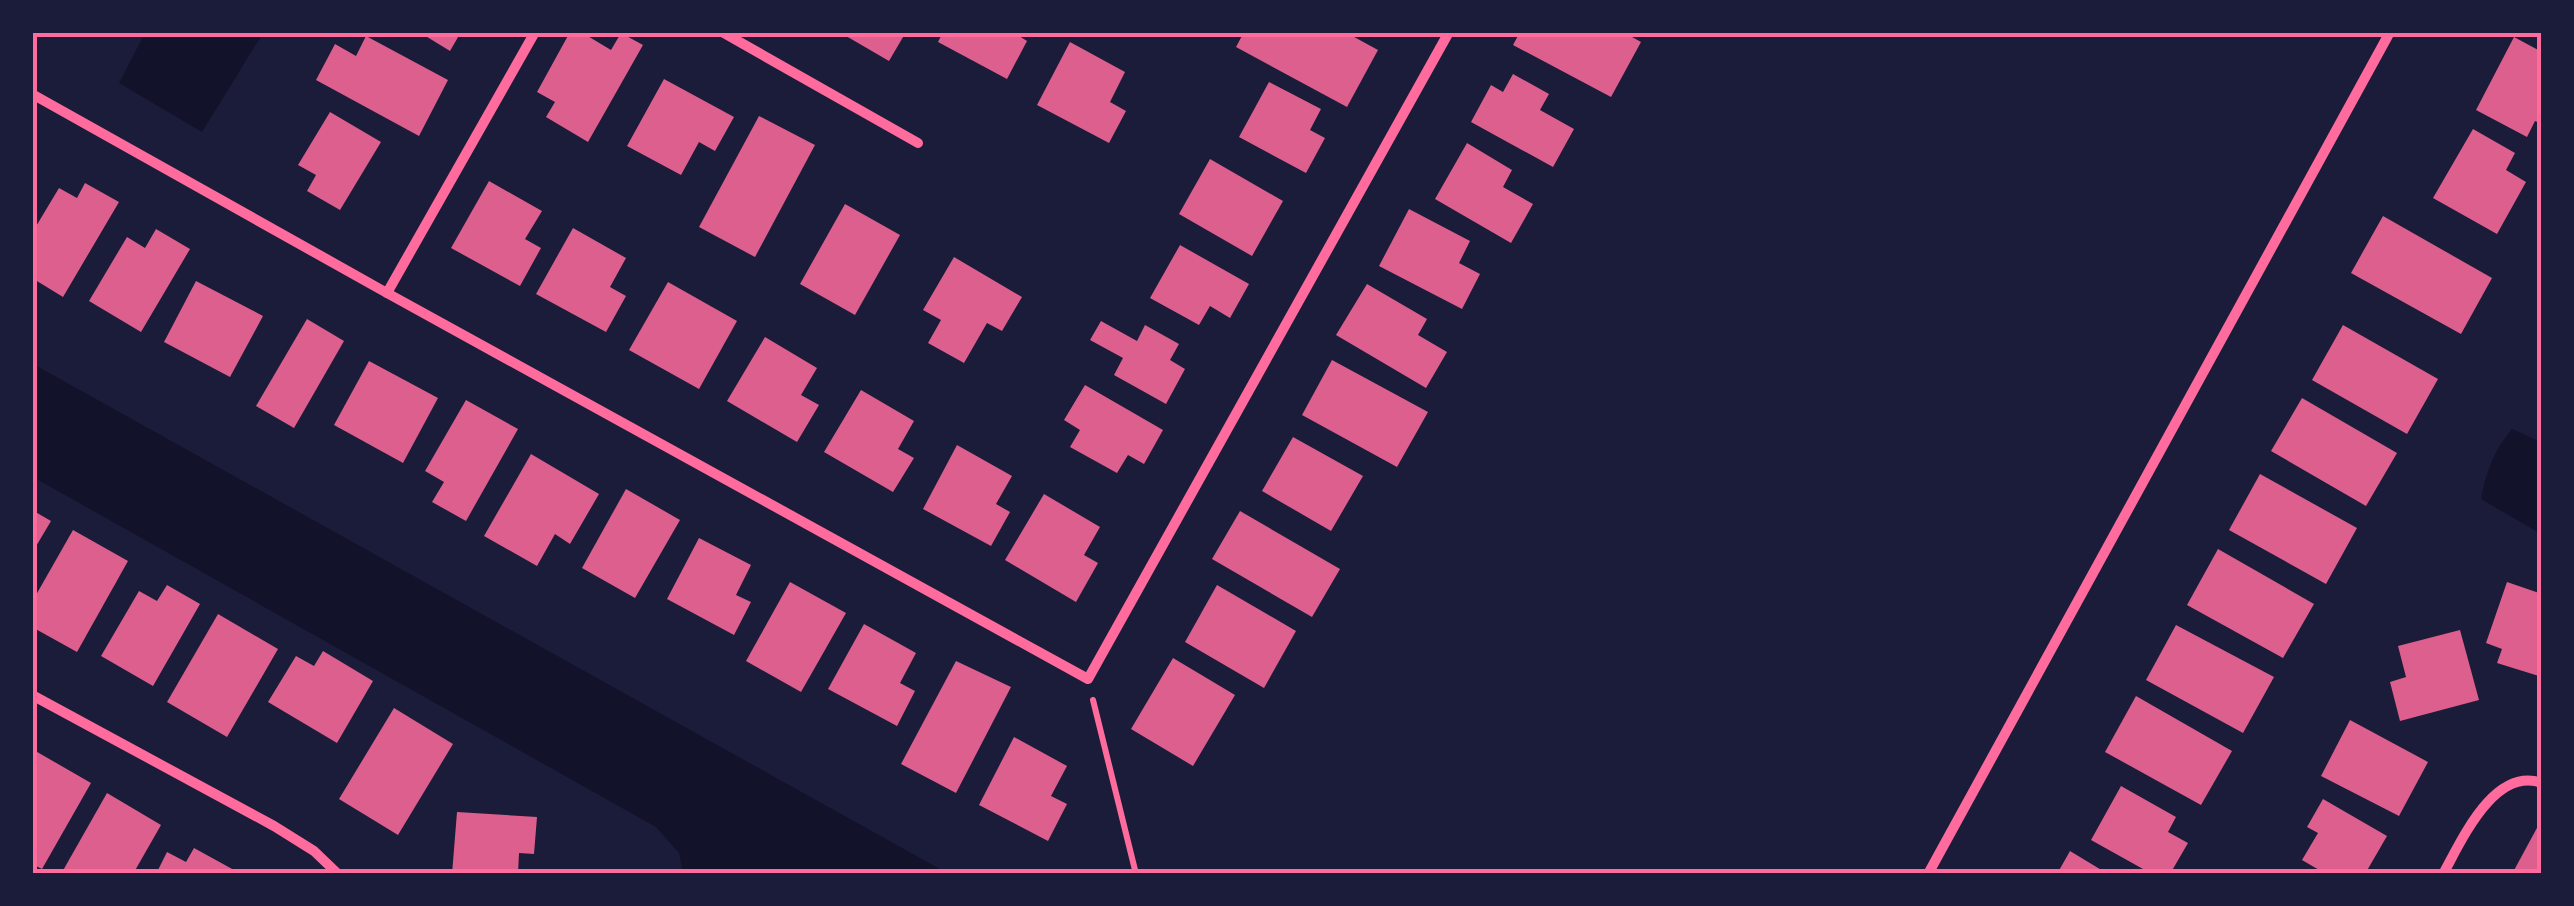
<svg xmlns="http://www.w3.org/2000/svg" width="2574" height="906" font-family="Merriweather,serif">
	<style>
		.water { fill: #12122b }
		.building { fill: #dd5f8e }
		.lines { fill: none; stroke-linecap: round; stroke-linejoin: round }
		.path { stroke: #ff6b9d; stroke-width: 6 }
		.minor { stroke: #ff6b9d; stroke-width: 10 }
		.neatline { fill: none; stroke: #ff6b9d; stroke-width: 4 }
	</style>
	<rect width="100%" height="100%" fill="#1b1b3a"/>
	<g class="water">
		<path d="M145,33V32L263,33L202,132L119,83Z"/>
		<path d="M33,364L947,873H683L679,853L656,827L33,477Z"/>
		<path d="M2512,429L2541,442V534L2481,499C2485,474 2495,448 2512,429Z"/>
	</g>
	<g class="building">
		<path d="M419,32H461L450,51Z"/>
		<path d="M570,32H581L611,50L621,33L643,45L588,142L546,117L555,102L537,92Z"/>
		<path d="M848,32H906L889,61L846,36Z"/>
		<path d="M943,32H1013L1027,41L1007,79L938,42Z"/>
		<path d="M1244,32H1345L1378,50L1347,107L1236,47Z"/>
		<path d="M1520,32H1623L1641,42L1611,97L1513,45Z"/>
		<path d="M366,36L448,80L419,136L316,80L335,44L356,56Z"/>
		<path d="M2514,37L2542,52V124L2535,121L2527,137L2476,110Z"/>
		<path d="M1070,42L1125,72L1110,102L1126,111L1109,143L1037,105Z"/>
		<path d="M1513,74L1549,94L1540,110L1574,129L1553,167L1471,122L1491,85L1503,92Z"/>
		<path d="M664,79L734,117L715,151L699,142L681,175L627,146Z"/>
		<path d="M1269,82L1321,109L1310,130L1325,138L1306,173L1239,137Z"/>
		<path d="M330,112L381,142L340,210L307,191L316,175L298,165Z"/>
		<path d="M759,116L815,145L755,257L699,227Z"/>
		<path d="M2473,129L2515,153L2506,170L2526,182L2497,234L2433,198Z"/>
		<path d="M1467,143L1512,170L1503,187L1533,204L1511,243L1435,199Z"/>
		<path d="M1210,159L1283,201L1252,256L1179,214Z"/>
		<path d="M489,181L542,211L525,239L541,248L520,286L451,248Z"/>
		<path d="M85,183L119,202L63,297L32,278V233L59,188L77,198Z"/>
		<path d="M845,204L900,235L855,315L800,284Z"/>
		<path d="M1409,209L1470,241L1459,263L1480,274L1462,309L1379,266Z"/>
		<path d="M2383,216L2492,278L2461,334L2351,273Z"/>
		<path d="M573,228L626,258L610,287L626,296L606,332L536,294Z"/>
		<path d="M156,229L190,249L141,332L89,301L127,237L145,248Z"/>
		<path d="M1180,245L1249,284L1230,318L1210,306L1199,325L1150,298Z"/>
		<path d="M954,257L1022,297L1002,331L987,323L964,363L928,343L941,320L923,310Z"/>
		<path d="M196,281L263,316L230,377L164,342Z"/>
		<path d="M668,282L737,321L699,389L629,350Z"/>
		<path d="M1367,284L1427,319L1418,335L1447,352L1426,388L1336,335Z"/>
		<path d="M307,319L344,341L294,428L256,406Z"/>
		<path d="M1101,321L1137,341L1145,325L1179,344L1170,360L1185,369L1166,404L1114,375L1123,358L1090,340Z"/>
		<path d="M2343,325L2438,379L2407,434L2312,380Z"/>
		<path d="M765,337L817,368L801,395L819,405L797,442L727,401Z"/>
		<path d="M1332,360L1428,412L1397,467L1302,415Z"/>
		<path d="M369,361L438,398L403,463L334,425Z"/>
		<path d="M1085,385L1163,430L1144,464L1128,455L1117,473L1070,447L1080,430L1064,420Z"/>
		<path d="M861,390L914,421L898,449L914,458L893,492L824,452Z"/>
		<path d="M2302,398L2397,453L2366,506L2271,451Z"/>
		<path d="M466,400L518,429L466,521L432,502L444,482L425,471Z"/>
		<path d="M1293,437L1363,476L1331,531L1262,491Z"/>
		<path d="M957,445L1012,476L996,504L1010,512L991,546L923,509Z"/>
		<path d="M531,454L599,494L570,544L555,534L537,566L484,536Z"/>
		<path d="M2260,474L2357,528L2326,584L2229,530Z"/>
		<path d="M626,489L680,520L635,598L582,568Z"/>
		<path d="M1044,494L1100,527L1084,555L1098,563L1076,602L1005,560Z"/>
		<path d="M32,510L51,521L32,553Z"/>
		<path d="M1240,511L1340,569L1312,617L1212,559Z"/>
		<path d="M73,530L128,561L77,652L32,627V602Z"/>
		<path d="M699,538L751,565L736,595L751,602L734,635L667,599Z"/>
		<path d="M2218,549L2314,604L2283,658L2187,605Z"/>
		<path d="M790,582L846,613L801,692L746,661Z"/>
		<path d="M2507,582L2542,594V677L2497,663L2502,649L2486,643Z"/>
		<path d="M167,585L200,604L153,686L101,656L139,591L157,601Z"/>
		<path d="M1217,585L1296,631L1264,688L1185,642Z"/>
		<path d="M218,614L278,649L227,737L167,702Z"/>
		<path d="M864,624L916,653L900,683L915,691L897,726L828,689Z"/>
		<path d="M2176,625L2274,677L2243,733L2146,680Z"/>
		<path d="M2460,630L2479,700L2400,721L2390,682L2406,677L2398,646Z"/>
		<path d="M323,651L373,681L337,743L268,702L296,656L314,666Z"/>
		<path d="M1173,658L1235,695L1193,766L1131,729Z"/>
		<path d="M956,661L1011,687L956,793L901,764Z"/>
		<path d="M2136,696L2232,751L2201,805L2105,752Z"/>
		<path d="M394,708L453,744L398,835L339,799Z"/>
		<path d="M2350,720L2428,762L2399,816L2321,776Z"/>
		<path d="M1014,737L1067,766L1051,796L1067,804L1048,841L979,805Z"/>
		<path d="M32,749L91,783L42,869L32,864Z"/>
		<path d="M2121,786L2176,817L2168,832L2188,843L2170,874H2152L2091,840Z"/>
		<path d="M107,793L161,825L133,874H61Z"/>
		<path d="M2323,799L2387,836L2365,874H2326L2302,860L2318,833L2307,827Z"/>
		<path d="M457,812L537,817L534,854L519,853L518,874H452Z"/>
		<path d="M2538,826L2542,828V874H2512Z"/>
		<path d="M194,848L234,870L232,874H156L167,852L186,862Z"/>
		<path d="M2070,851L2108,874H2057Z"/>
	</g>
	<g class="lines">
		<path class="path" d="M1093,700L1136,874"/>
		<g class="minor">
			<path d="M722,32L918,143"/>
			<path d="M32,94L387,293L1088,679L1449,32"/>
			<path d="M387,293L535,32"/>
			<path d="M32,695L274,826L314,851L338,874"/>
			<path d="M1928,874L2390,32"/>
			<path d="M2443,874C2462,840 2494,766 2542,783"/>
		</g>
	</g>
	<rect width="2574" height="906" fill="none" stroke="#1b1b3a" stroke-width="70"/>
	<rect x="35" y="35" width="2504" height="836" class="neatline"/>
</svg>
